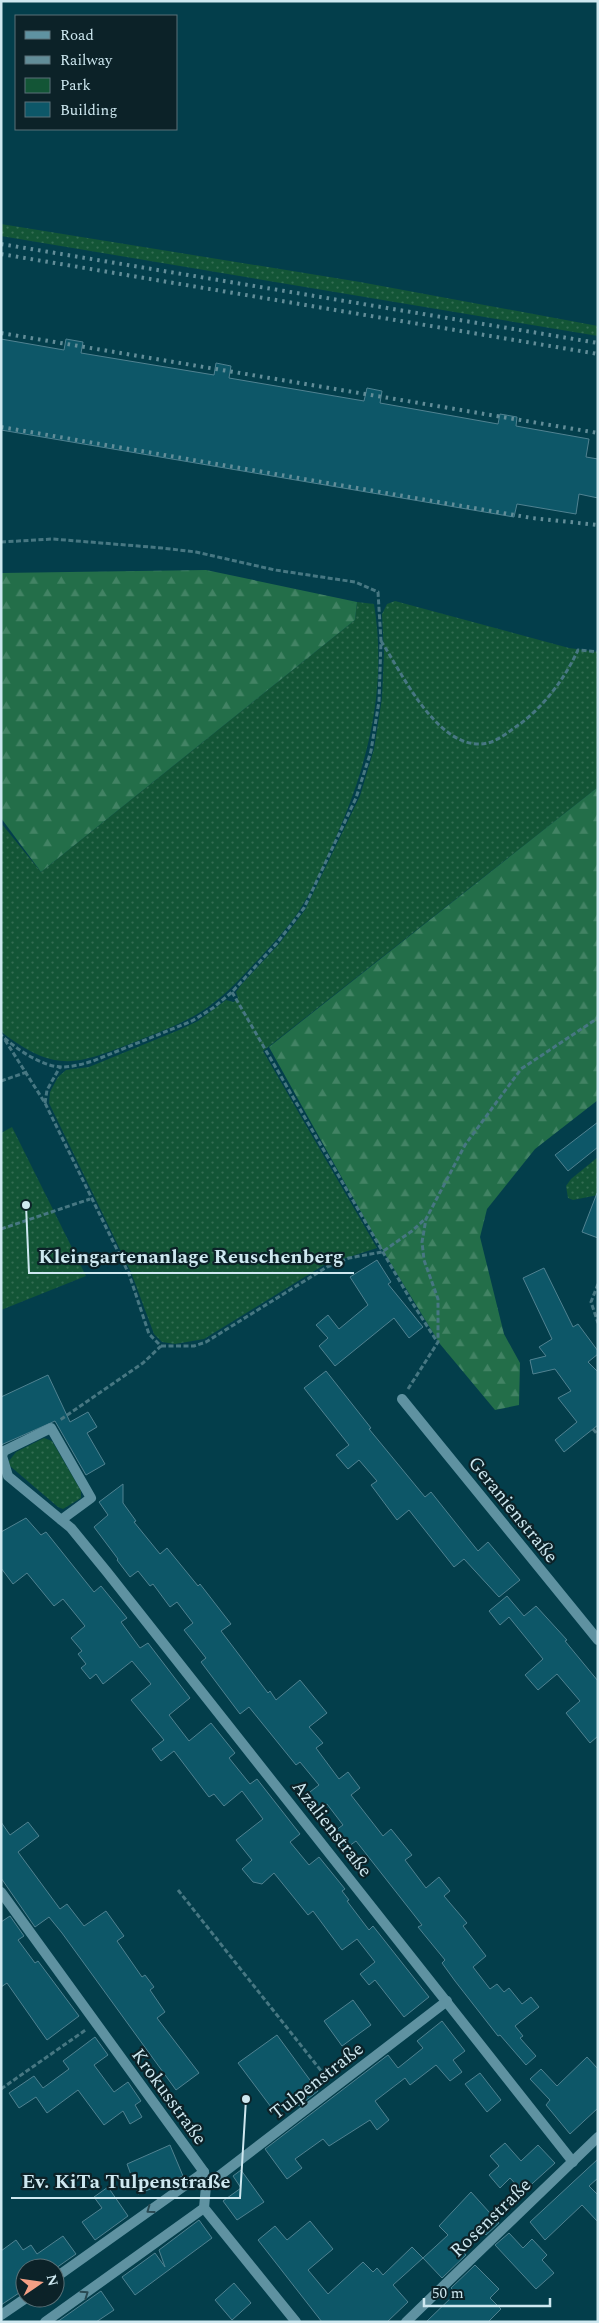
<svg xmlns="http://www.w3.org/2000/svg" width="599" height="2323" font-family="Spectral,serif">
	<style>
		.green { fill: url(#green-dots) }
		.forest { fill: url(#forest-firs) }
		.building { fill: #0d5768; stroke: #508291 }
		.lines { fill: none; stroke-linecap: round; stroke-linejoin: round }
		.path { stroke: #477782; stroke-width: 3; stroke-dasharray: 5 2.5; stroke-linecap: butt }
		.minor { stroke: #5f92a1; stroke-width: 10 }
		.rail { stroke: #628d98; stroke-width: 4; stroke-dasharray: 2.5 5; stroke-linecap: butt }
		.oneway { stroke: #294952 }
		.labels { text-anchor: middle; stroke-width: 4.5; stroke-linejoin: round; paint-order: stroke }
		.street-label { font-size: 19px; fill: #cee8f0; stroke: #0c2228 }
		.leader { fill: none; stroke: #cee8f0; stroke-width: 2 }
		.callout-dot { fill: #cee8f0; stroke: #0c2228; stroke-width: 2 }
		.callout-label { font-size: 20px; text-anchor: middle; font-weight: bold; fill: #cee8f0; stroke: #0c2228; stroke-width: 4.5; stroke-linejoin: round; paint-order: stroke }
	</style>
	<defs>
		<pattern id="green-dots" width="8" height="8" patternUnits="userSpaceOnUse" patternTransform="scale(1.25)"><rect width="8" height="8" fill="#135536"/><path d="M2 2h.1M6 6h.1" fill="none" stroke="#346d53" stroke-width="1.8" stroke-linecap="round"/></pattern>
		<pattern id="forest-firs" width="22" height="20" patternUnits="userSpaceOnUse" patternTransform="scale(1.25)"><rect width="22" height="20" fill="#236e49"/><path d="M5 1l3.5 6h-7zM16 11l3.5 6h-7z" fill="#428364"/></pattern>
	</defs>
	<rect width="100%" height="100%" fill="#033e4b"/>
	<g class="green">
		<path d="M1,224L360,282L598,326V336L1,236Z"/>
		<path d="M395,601L569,648L598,652V787L263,1051L377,1248L324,1265L204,1339L175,1344L162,1342L154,1334L131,1272L49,1103L50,1092L58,1077L66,1070L89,1067L179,1030L198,1021L226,1000L234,1002L238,998L236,992L241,985L279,944L305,910L360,796L374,749L382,698L384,653L382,614L387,604Z"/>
		<path d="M357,602L374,604C388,690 367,769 332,846C322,868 312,891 299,911C286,930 269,948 253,965C239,980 225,995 208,1007C187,1022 162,1031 137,1041C78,1064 58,1074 4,1034L1,1031V823L41,872L355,620Z"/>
		<path d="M12,1127L86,1276L1,1310V1133Z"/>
		<path d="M598,1157V1195L573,1200L568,1198L566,1186L571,1179Z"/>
		<path d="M44,1438L52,1441L81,1491V1498L63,1509L58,1507L10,1466L9,1461L16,1452Z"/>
	</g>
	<g class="forest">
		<path d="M206,570L357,602L355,620L41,872L1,818V573Z"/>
		<path d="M598,787V1100L535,1149L487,1209L480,1237L504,1334L520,1363L519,1405L495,1410L440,1344L380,1246L269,1047Z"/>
	</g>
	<g class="building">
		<path d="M1,339L64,350L66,339L83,342L81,353L214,375L216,363L231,366L229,378L364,401L367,388L382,391L380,403L498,424L500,414L517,417L516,426L589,439L586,457L598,459V498L579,494L576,514L517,504L514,517L1,430Z"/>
		<path d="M598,1122V1147L568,1171L555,1155Z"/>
		<path d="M597,1193H598V1238L582,1232Z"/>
		<path d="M377,1260L391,1282L388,1284L423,1327L409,1338L394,1318L335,1366L319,1346L328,1338L316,1325L328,1315L339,1329L368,1305L350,1277Z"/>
		<path d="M544,1268L573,1327L578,1324L598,1351V1354L588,1362L598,1372V1425L564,1452L555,1440L577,1422L558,1398L571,1391L555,1369L533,1374L530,1360L546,1356L539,1347L552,1339L523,1278Z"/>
		<path d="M326,1371L371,1428L369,1429L425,1497L431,1492L478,1551L488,1542L520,1580L499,1597L464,1559L454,1567L409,1510L397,1520L371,1485L377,1481L359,1460L348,1469L336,1455L349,1445L304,1388Z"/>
		<path d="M48,1375L70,1422L88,1412L97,1427L87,1433L105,1464L86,1475L55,1421L1,1445V1397Z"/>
		<path d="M123,1484V1503L136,1521L134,1522L160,1554L167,1548L198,1586L200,1584L231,1624L221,1631L268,1693L270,1691L276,1700L300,1680L327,1713L309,1727L323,1743L316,1748L339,1779L348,1772L360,1788L351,1795L383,1836L391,1829L412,1855L405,1860L426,1888L439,1877L450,1891L444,1896L467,1923L463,1926L486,1956L473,1967L490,1989L497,1984L504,1992L509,1988L522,2004L531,1997L539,2007L515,2026L523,2036L520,2038L536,2056L526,2065L500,2035L498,2036L455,1981L442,1963L445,1960L418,1927L422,1925L356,1841L345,1849L332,1833L343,1825L327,1804L318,1811L306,1795L319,1785L300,1762L296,1765L249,1707L240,1714L201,1662L206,1658L184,1630L193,1623L177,1602L170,1607L153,1584L150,1586L138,1571L130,1577L117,1560L118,1559L94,1527L108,1515L99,1502Z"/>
		<path d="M26,1518L41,1535L46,1532L94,1592L101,1586L127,1618L121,1622L140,1648L148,1643L190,1698L169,1715L189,1741L211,1723L235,1753L229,1758L250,1784L257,1779L300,1834L290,1842L309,1865L319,1857L345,1889L342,1891L349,1900L347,1901L369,1930L373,1926L429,1997L404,2017L375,1980L369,1985L360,1974L375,1962L357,1939L342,1950L313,1911L308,1915L274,1873L262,1884L253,1882L242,1869L252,1860L236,1840L263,1819L242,1791L224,1806L214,1794L209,1797L174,1751L161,1761L152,1749L164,1740L131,1700L151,1684L132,1661L103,1684L96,1674L90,1679L81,1668L86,1664L78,1654L82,1651L71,1638L85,1626L63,1599L54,1606L27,1573L13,1584L1,1568V1532Z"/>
		<path d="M507,1596L524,1616L536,1606L567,1640L565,1641L598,1681V1736L590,1743L566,1713L580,1701L557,1674L538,1690L525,1675L543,1659L509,1617L500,1625L489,1611Z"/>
		<path d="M1,1822L10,1835L28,1822L39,1836L18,1852L60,1909L67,1904L84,1926L106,1911L124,1936L117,1941L142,1977L145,1975L154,1987L150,1990L165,2012L157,2018L199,2073L176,2090L62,1933L49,1917L35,1927L1,1878Z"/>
		<path d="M10,1916L24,1936L18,1940L35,1963L38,1961L79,2016L47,2040L7,1983L1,1987V1922Z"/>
		<path d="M353,2000L371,2025L342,2046L324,2021Z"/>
		<path d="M442,2021L465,2051L453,2060L462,2072L450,2081L436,2065L410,2085L405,2078L375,2101L389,2120L377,2130L370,2120L329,2146L323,2139L295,2159L302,2168L287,2179L265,2149L388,2055L398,2068L423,2048L417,2041Z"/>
		<path d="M277,2035L318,2091L299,2106L292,2097L274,2111L238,2063Z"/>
		<path d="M95,2037L108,2055L94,2065L114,2092L128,2082L141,2101L135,2105L142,2117L130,2124L123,2111L104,2125L78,2090L47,2113L36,2097L19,2108L9,2093L34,2076L43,2088L69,2069L63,2061Z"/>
		<path d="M587,2057L598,2069V2108L570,2134L546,2105L550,2100L530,2079L541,2069L557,2086Z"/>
		<path d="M480,2073L501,2100L487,2112L465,2084Z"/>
		<path d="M505,2143L521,2161L538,2145L555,2163L523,2192L510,2178L500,2188L489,2175L499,2166L490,2156Z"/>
		<path d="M170,2145L183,2176L138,2194L127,2164Z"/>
		<path d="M598,2159V2178L589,2186L598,2195V2222L582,2205L545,2240L530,2222Z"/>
		<path d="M241,2170L264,2202L237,2220L223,2201L241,2188L233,2176Z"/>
		<path d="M108,2187L128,2216L95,2240L82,2222L102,2208L94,2197Z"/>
		<path d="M471,2192L499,2223L486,2235L482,2231L462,2250L466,2255L442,2278L423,2258L448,2235L439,2226Z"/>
		<path d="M199,2220L212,2238L135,2295L122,2277L155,2253L165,2267L159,2250Z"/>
		<path d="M310,2221L333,2249L308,2270L328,2294L363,2262L373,2272L377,2268L383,2275L412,2247L423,2258L393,2285L408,2302L387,2322H322L258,2240L275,2226L287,2240Z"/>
		<path d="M509,2233L523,2248L532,2239L547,2255L542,2260L554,2273L536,2289L495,2245Z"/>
		<path d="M63,2236L76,2254L56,2268H47L42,2262L34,2268H25V2289L1,2305V2251L16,2240L23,2250L31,2245L37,2254Z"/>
		<path d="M475,2265L499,2289L490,2298L501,2309L488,2322H426L456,2293L451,2288Z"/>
		<path d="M234,2283L251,2303L232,2320L215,2300Z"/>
		<path d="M101,2291L114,2310L96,2322H57Z"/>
	</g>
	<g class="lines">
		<g class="path">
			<path d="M1,542L53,539L162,548L196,552L275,570L355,582L378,592L381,641L379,701L371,751L356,798L304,908L277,943L232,992L213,1008L192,1021L93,1061C83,1064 72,1067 62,1067C42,1067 15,1048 1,1035"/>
			<path d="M381,641C402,673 435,745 480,744C495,744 508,732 520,724C545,705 565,678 578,650L598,652"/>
			<path d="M232,992L413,1304L436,1340"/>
			<path d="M5,1040L45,1103L129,1274L149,1334L161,1346L143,1363L60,1420"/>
			<path d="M1,1081L27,1072"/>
			<path d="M45,1103L47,1090L60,1067"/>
			<path d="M1,1229L90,1199"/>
			<path d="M598,1284L591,1302L598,1323"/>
			<path d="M161,1346H194L206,1342L327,1267L349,1258L382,1252L412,1231L425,1219"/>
			<path d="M408,1389L438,1342V1299L424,1260L422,1242L426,1219L465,1145L521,1069L598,1018"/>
			<path d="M593,1429L598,1435"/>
			<path d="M178,1890L326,2077"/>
			<path d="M1,2089L87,2029"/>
		</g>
		<g class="minor">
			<path d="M402,1399L598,1640"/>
			<path d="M61,1520L91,1498L51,1428L4,1451L2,1456L8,1476L71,1528L107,1572L573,2162"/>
			<path d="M1,1892L204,2172L206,2186L204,2208L296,2322"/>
			<path d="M206,2186L447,2001"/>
			<path d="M55,2278L204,2172"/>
			<path d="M1,2315L26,2298"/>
			<path d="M45,2322L204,2208"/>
			<path d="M406,2322L598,2137"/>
		</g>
		<g class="rail">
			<path d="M1,244L598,343"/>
			<path d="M1,254L598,354"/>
			<path d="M1,333L598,433"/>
			<path d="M1,427L532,518L598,525"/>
		</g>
	</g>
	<defs><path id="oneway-chevron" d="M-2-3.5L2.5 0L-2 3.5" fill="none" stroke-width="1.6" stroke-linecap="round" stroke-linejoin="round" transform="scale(1.25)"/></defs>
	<g class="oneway">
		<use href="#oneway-chevron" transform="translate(150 2210) rotate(144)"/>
		<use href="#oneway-chevron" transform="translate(85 2294) rotate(-35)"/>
	</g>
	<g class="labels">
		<g class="street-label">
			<text transform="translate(514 1509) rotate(51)" y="7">Geranienstraße</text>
			<text transform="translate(333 1828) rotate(52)" y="7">Azalienstraße</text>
			<text transform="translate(316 2080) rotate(-38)" y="7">Tulpenstraße</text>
			<text transform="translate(170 2096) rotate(54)" y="7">Krokusstraße</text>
			<text transform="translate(490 2217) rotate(-44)" y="7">Rosenstraße</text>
		</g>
	</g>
	<path class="leader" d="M26 1205L29 1273H354M246 2099L240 2198H11"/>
	<g class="callout-dot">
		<circle cx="26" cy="1205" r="5"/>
		<circle cx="246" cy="2099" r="5"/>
	</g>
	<g class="callout-label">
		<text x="191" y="1263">Kleingartenanlage Reuschenberg</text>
		<text x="126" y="2188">Ev. KiTa Tulpenstraße</text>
	</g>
	<rect width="599" height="2323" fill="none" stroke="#cee8f0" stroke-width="5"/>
	<rect x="15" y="15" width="162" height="115" fill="#0c2228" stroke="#5a7178"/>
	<rect x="25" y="31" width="25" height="8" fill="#5f92a1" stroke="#5a7178"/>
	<text x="60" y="40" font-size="15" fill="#cee8f0">Road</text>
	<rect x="25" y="56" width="25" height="8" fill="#628d98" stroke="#5a7178"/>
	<text x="60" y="65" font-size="15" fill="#cee8f0">Railway</text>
	<rect x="25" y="78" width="25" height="15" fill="#135536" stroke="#5a7178"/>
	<text x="60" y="90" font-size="15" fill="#cee8f0">Park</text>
	<rect x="25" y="102" width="25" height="15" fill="#0d5768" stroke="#5a7178"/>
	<text x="60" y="115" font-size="15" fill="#cee8f0">Building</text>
	<g transform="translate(40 2283) rotate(77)"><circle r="24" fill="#0c2228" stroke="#5a7178"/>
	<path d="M0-4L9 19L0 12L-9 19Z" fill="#f39f85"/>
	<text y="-8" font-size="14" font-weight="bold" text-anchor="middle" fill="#cee8f0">N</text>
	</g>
	<path d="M424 2298v8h126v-8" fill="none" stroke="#cee8f0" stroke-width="2.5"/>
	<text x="432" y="2298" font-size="15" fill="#cee8f0" stroke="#0c2228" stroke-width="4" paint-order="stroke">50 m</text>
</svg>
